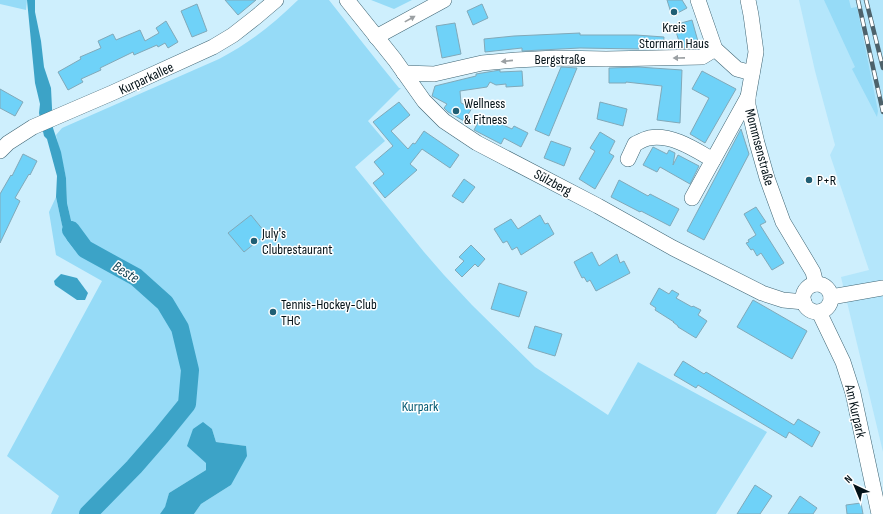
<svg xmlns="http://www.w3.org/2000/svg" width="883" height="514" font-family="'Sofia Sans Condensed',sans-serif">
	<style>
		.built { fill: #b4e6fb }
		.green { fill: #96dbf7 }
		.water { fill: #3ca3c7 }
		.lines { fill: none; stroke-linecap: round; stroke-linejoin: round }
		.river { stroke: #3ca3c7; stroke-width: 18 }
		.building { fill: #6fd2f8; stroke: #81a9b9 }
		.minor-casing { stroke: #3f6574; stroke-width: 16 }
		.minor { stroke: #fff; stroke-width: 15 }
		.rail-casing { stroke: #4d626b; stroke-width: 4.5 }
		.rail { stroke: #fff; stroke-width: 3; stroke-dasharray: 9; stroke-linecap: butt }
		.oneway { fill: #9ba0a3 }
		.poi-dot { fill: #1f5e74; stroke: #fff; stroke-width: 1.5 }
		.labels { text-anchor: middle; stroke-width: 3; stroke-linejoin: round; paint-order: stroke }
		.poi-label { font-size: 14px; fill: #041218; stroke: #fff; text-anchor: start }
		.street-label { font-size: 14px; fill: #041218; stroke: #fff }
		.park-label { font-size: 14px; fill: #045b74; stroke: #fff }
		.water-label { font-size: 15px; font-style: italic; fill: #184454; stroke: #fff }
	</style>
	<rect width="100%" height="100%" fill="#ceeffd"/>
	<path class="built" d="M799,0H883V452L841,277L869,270L830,155L835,145L815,71Z"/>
	<g class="green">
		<path d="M0,0H27L26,10L0,4Z"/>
		<path d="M298,0H329C352,29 375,59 399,88H401L368,121L385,141L355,167L424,252L444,275L472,305L535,367L608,415L638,362L767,432L716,514H194L201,504L231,485L245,446L216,442L212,429L206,470L169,493L165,508L160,514H51L59,496L7,456L102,281L56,255L49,212L56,197L62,225L75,250L85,249L73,229L67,203L66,178L56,135L62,128L219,59C250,43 273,24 298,0Z"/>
		<path d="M371,0H412L394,9Z"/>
		<path d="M824,0H849L851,8L857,7L878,111L877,117L852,69L855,67Z"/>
	</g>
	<g class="water">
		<path d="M27,0H35V12L41,41L44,67L51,88L53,128L61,152L66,178L67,203L73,229L85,249L75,250L67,240L62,225L56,197L57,176L47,139L44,136L39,113L40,104L35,83Z"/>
		<path d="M61,274L77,278L88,293L85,300H77L55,285L54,281Z"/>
		<path d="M203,422L212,429L216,442L246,446L247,456L231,485L201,504L194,514H160L165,507L169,493L206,470V463L187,446L193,429Z"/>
	</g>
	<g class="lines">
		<path class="river" d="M71,230L85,249L136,277L165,303L180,328L190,370L187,404L161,436L134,467L88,514"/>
	</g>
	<g class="building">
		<path d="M225,0H256L238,15Z"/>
		<path d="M667,0H682L687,8L672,16Z"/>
		<path d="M197,4L207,31L192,37L181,11Z"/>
		<path d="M482,4L488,18L473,25L467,11Z"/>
		<path d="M692,20L699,45L689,48H681L674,25Z"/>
		<path d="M166,21L178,42L168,48L165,43L158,47L157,45L134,55L133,52L100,68L101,70L81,79L83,82L68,90L58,72L81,59L80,57L101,48L98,41L113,34L116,40L140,30L145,41L159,33L156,28Z"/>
		<path d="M455,23L461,54L442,58L436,26Z"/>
		<path d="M580,33V35H636L664,37L663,49L639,47V49L580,48L522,51V48L485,52L484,39L514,36Z"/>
		<path d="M561,67L577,68L549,136L535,130Z"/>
		<path d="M638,67L682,70L680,123L657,120L662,86L626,82V83H609V68Z"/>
		<path d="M500,70V72L522,71L523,86L506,87V84L496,85L490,82L487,87L460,91L461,103L472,108L464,121L448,112L444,108L447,104L432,96L435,86L476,76V74Z"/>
		<path d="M702,71L736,89L705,143L690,134L709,98L692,89Z"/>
		<path d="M0,89L23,102L15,116L0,108Z"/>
		<path d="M399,102L410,115L391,131L408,149L413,143L415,144L424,131L459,155L450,168L422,149L410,164L417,170L385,198L373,183L384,174L374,162L393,146L373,122Z"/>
		<path d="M600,102L627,109L623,126L597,119Z"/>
		<path d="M482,115L512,129L514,126L528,133L521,147L504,138L501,144L474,130Z"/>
		<path d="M741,129L749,154L704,240L687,231Z"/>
		<path d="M600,132L615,141L609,153L614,156L595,189L579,179L595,151L590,148Z"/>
		<path d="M551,141L571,148L564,166L544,158Z"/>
		<path d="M653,147L667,154L669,150L675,153L673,165L678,155L699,166L690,184L660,167L657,172L643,165Z"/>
		<path d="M23,154L37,161L30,175L29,174L15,198L20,201L0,243V194L11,175L12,176Z"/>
		<path d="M464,179L475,187L463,203L452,196Z"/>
		<path d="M619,180L648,196L650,194L679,209L670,226L641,211L640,212L611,197Z"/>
		<path d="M756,207L766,222L760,225L784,263L772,270L761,253L757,256L753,249L751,250L746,243L749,242L748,240L756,235L744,214Z"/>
		<path d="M251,215L268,236L262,241L260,239L244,252L228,233Z"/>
		<path d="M540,215L545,224L548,223L554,234L521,255L517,247L512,250L507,241L503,243L494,229L511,219L518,229Z"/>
		<path d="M471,245L485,259L478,267L475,264L462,277L455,270L464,261L459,257Z"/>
		<path d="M592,252L599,266L617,254L620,263L624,261L630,273L596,291L590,280L587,282L584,277L582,278L574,262Z"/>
		<path d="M499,283L527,292L519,317L491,309Z"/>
		<path d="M659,288L669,294L672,290L679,294L676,298L692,307L693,306L701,310L698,315L707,321L696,338L678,327V326L673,322H674L655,310L656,308L650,304Z"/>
		<path d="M753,300L807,331L792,359L737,327Z"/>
		<path d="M535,326L562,334L555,356L528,348Z"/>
		<path d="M683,361L704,374L706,372L794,425L798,419L820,432L812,447L789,432L786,438L698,385L696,388L674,375Z"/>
		<path d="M755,485L772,496L760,514H737Z"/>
		<path d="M800,496L817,508L813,514H788Z"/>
		<path d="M861,503L863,514H847L846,505Z"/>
	</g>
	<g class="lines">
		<defs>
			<g id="minor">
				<path d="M347,0L395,60L424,101L444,121L477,143L598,206L673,248L762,293L783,300L804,302"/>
				<path d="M698,0L715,49L737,69L752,73"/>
				<path d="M748,0L751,15L756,52L748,97V105L757,143L767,178L783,222L813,272L816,284"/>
				<path d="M376,37L444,0"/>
				<path d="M404,73L434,74L482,63L516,60L556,58L606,59L702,57L715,49"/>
				<path d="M0,151L8,143L33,127L112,93L213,47L233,35L256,17L276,0"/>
				<path d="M628,159L635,144C639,142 644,139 649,138C672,134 694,149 713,160"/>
				<path d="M692,198L748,97"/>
				<circle cx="817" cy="298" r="14"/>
				<path d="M831,297L883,288"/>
				<path d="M819,312L843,362L853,393L879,514"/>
			</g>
		</defs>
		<use href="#minor" class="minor-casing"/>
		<use href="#minor" class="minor"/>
		<defs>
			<g id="rail">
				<path d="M858,0L883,112"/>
				<path d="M866,0L883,68"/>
			</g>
		</defs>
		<use href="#rail" class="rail-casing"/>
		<use href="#rail" class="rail"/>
	</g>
	<defs><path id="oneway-solid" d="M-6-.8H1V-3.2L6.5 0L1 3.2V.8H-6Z"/></defs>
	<g class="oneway">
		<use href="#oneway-solid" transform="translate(410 19) rotate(-29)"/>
		<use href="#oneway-solid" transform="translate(679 58) rotate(179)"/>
		<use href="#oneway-solid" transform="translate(507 61) rotate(174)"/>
	</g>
	<g class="poi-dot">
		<circle cx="674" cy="12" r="4"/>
		<circle cx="456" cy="111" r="4"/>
		<circle cx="809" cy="180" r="4"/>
		<circle cx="254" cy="241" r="4"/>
		<circle cx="273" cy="312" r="4"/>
	</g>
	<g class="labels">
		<g class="poi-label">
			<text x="674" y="32" text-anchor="middle">Kreis<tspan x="674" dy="16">Stormarn Haus</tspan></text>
			<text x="464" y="108">Wellness<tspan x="464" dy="16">&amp; Fitness</tspan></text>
			<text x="817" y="185">P+R</text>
			<text x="262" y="238">July's<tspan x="262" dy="16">Clubrestaurant</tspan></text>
			<text x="281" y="309">Tennis-Hockey-Club<tspan x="281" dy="16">THC</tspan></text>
		</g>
		<g class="street-label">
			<text x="560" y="64">Bergstraße</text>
			<text transform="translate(146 78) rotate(-25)" y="5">Kurparkallee</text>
			<text transform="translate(760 147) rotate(75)" y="5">Mommsenstraße</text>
			<text transform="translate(553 182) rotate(28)" y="5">Sülzberg</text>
			<text transform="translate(856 411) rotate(77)" y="5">Am Kurpark</text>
		</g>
		<g class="park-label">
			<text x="420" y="411">Kurpark</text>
		</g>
		<g class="water-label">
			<text transform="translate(126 272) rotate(31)" y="5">Beste</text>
		</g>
	</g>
	<g transform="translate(855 486) rotate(316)" stroke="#ffffff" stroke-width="3" paint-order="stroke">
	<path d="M0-3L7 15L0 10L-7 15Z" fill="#041218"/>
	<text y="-6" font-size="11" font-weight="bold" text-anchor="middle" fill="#041218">N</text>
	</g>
</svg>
